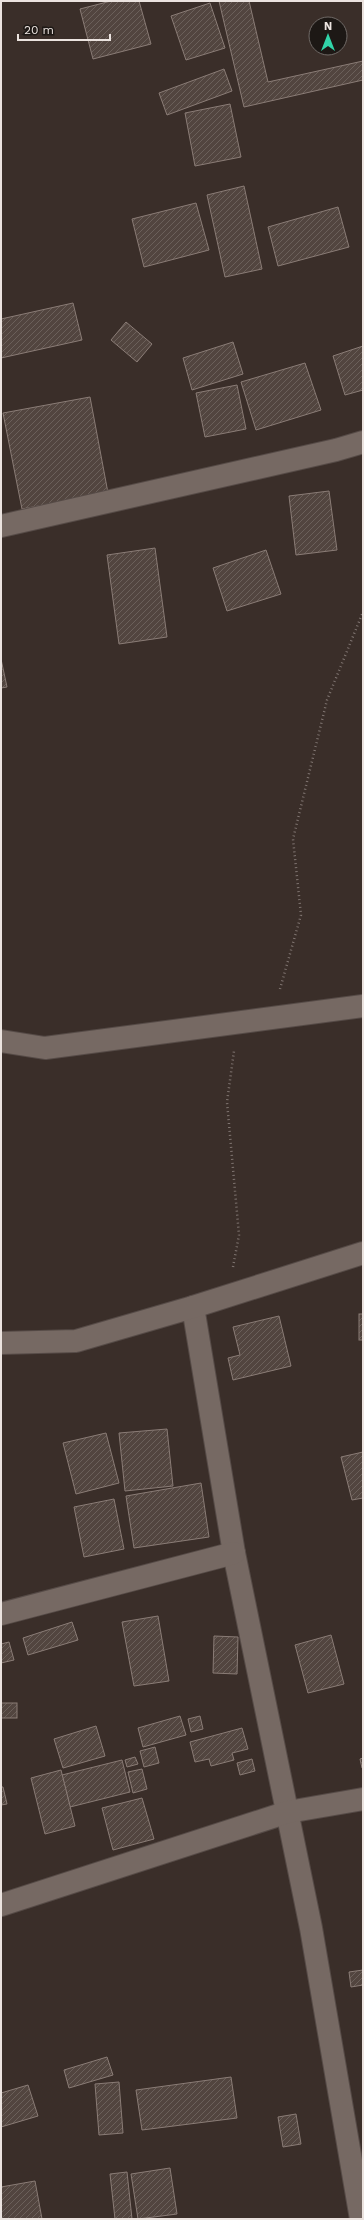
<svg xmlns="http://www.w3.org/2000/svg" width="364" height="2220" font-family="'Work Sans',sans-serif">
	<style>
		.building { fill: url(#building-hatch); stroke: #8a7c76 }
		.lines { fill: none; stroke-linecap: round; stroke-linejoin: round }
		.minor-casing { stroke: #564b47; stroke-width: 24 }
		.path { stroke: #7f7470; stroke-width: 2.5; stroke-dasharray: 1 3; stroke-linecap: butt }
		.minor { stroke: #766963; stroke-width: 22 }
	</style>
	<defs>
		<pattern id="building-hatch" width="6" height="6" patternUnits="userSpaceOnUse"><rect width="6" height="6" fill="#52453f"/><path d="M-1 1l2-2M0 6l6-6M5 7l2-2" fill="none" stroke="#6b605a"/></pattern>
	</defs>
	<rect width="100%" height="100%" fill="#3a2e29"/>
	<g class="building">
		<path d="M111,1H139L151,44L93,59L80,9Z"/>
		<path d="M219,1H249L268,82L363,61V80L244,107Z"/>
		<path d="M210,3L225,48L186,60L171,16Z"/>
		<path d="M224,69L232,91L167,115L159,93Z"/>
		<path d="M230,104L241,157L195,166L185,113Z"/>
		<path d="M244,186L262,269L225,277L207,195Z"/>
		<path d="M196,203L209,250L144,267L132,219Z"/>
		<path d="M338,207L349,247L278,266L268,227Z"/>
		<path d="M73,303L82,340L1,358V319Z"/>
		<path d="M126,322L152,344L137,362L111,340Z"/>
		<path d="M233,342L243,374L192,390L183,358Z"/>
		<path d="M363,346V390L345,395L333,356Z"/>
		<path d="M305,363L321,410L256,430L241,382Z"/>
		<path d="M237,385L246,429L205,437L196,393Z"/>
		<path d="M90,397L108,493L22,509L3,413Z"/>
		<path d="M329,491L337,550L296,555L289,496Z"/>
		<path d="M155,548L167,637L119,644L107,555Z"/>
		<path d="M266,550L281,594L227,611L213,568Z"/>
		<path d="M1,659L7,687L1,688Z"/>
		<rect x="359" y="1314" width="4" height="26"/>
		<path d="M279,1316L291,1366L233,1380L228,1358L240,1355L233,1327Z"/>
		<path d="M167,1429L173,1486L125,1491L119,1433Z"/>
		<path d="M106,1433L119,1483L76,1494L63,1443Z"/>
		<path d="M363,1452V1498L352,1500L341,1457Z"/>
		<path d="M201,1483L209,1537L134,1548L126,1496Z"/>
		<path d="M114,1499L124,1549L84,1557L74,1507Z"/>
		<path d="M158,1616L169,1681L134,1686L122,1622Z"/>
		<path d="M72,1622L78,1640L28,1655L23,1638Z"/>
		<path d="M331,1635L344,1684L308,1693L295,1645Z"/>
		<path d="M214,1636L238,1637L237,1674L213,1673Z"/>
		<path d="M9,1642L14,1660L1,1663V1644Z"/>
		<rect x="1" y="1703" width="16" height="15"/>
		<path d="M180,1716L186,1735L143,1747L138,1728Z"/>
		<path d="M200,1716L203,1729L191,1732L188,1719Z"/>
		<path d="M96,1726L105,1756L63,1768L54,1739Z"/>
		<path d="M242,1728L248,1749L232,1753L234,1760L211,1766L209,1759L195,1762L190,1742Z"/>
		<path d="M155,1747L159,1763L144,1767L140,1751Z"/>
		<path d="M135,1757L138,1764L127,1767L125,1760Z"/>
		<path d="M363,1758V1768H362L360,1759Z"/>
		<path d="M252,1759L255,1771L240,1775L237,1763Z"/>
		<path d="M122,1760L130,1792L70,1807L62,1775Z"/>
		<path d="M142,1769L147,1789L133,1793L128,1772Z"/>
		<path d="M61,1770L75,1826L45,1834L31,1778Z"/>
		<path d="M1,1787H3L7,1804L1,1805Z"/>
		<path d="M142,1798L154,1839L113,1850L102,1808Z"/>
		<path d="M363,1970V1985L351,1987L349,1972Z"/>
		<path d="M107,2057L113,2075L69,2088L64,2070Z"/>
		<path d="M231,2077L237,2118L142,2130L136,2090Z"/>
		<path d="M119,2082L123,2133L99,2135L95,2084Z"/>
		<path d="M28,2085L38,2116L1,2127V2093Z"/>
		<path d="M296,2114L301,2144L283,2147L278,2117Z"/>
		<path d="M170,2168L177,2214L138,2219L131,2174Z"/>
		<path d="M127,2172L132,2219H115L110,2174Z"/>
		<path d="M35,2181L42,2219H1V2187Z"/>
	</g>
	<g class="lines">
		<defs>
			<g id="minor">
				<path d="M1,526L336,450L363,442"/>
				<path d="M1,1041L45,1048L363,1006"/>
				<path d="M193,1307L234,1553L311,1928L361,2219"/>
				<path d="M1,1343L76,1341L193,1307L363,1253"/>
				<path d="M1,1614L234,1553"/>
				<path d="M1,1905L288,1812L363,1799"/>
			</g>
		</defs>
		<use href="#minor" class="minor-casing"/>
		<g class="path">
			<path d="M280,989L301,915L293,839L327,700L363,612"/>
			<path d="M233,1267L239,1235L227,1102L234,1051"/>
		</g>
		<use href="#minor" class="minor"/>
	</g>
	<rect width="364" height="2220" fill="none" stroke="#ebe3df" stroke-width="4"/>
	<g transform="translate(328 36)"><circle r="19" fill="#1d1815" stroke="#6f6966"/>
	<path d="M0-3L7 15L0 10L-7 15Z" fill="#31d4a9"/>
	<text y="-6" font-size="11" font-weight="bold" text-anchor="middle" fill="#ebe3df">N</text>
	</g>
	<path d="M18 34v6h92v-6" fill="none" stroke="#ebe3df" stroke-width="2"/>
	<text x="24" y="34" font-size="12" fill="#ebe3df" stroke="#1d1815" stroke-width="3" paint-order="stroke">20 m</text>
</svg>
